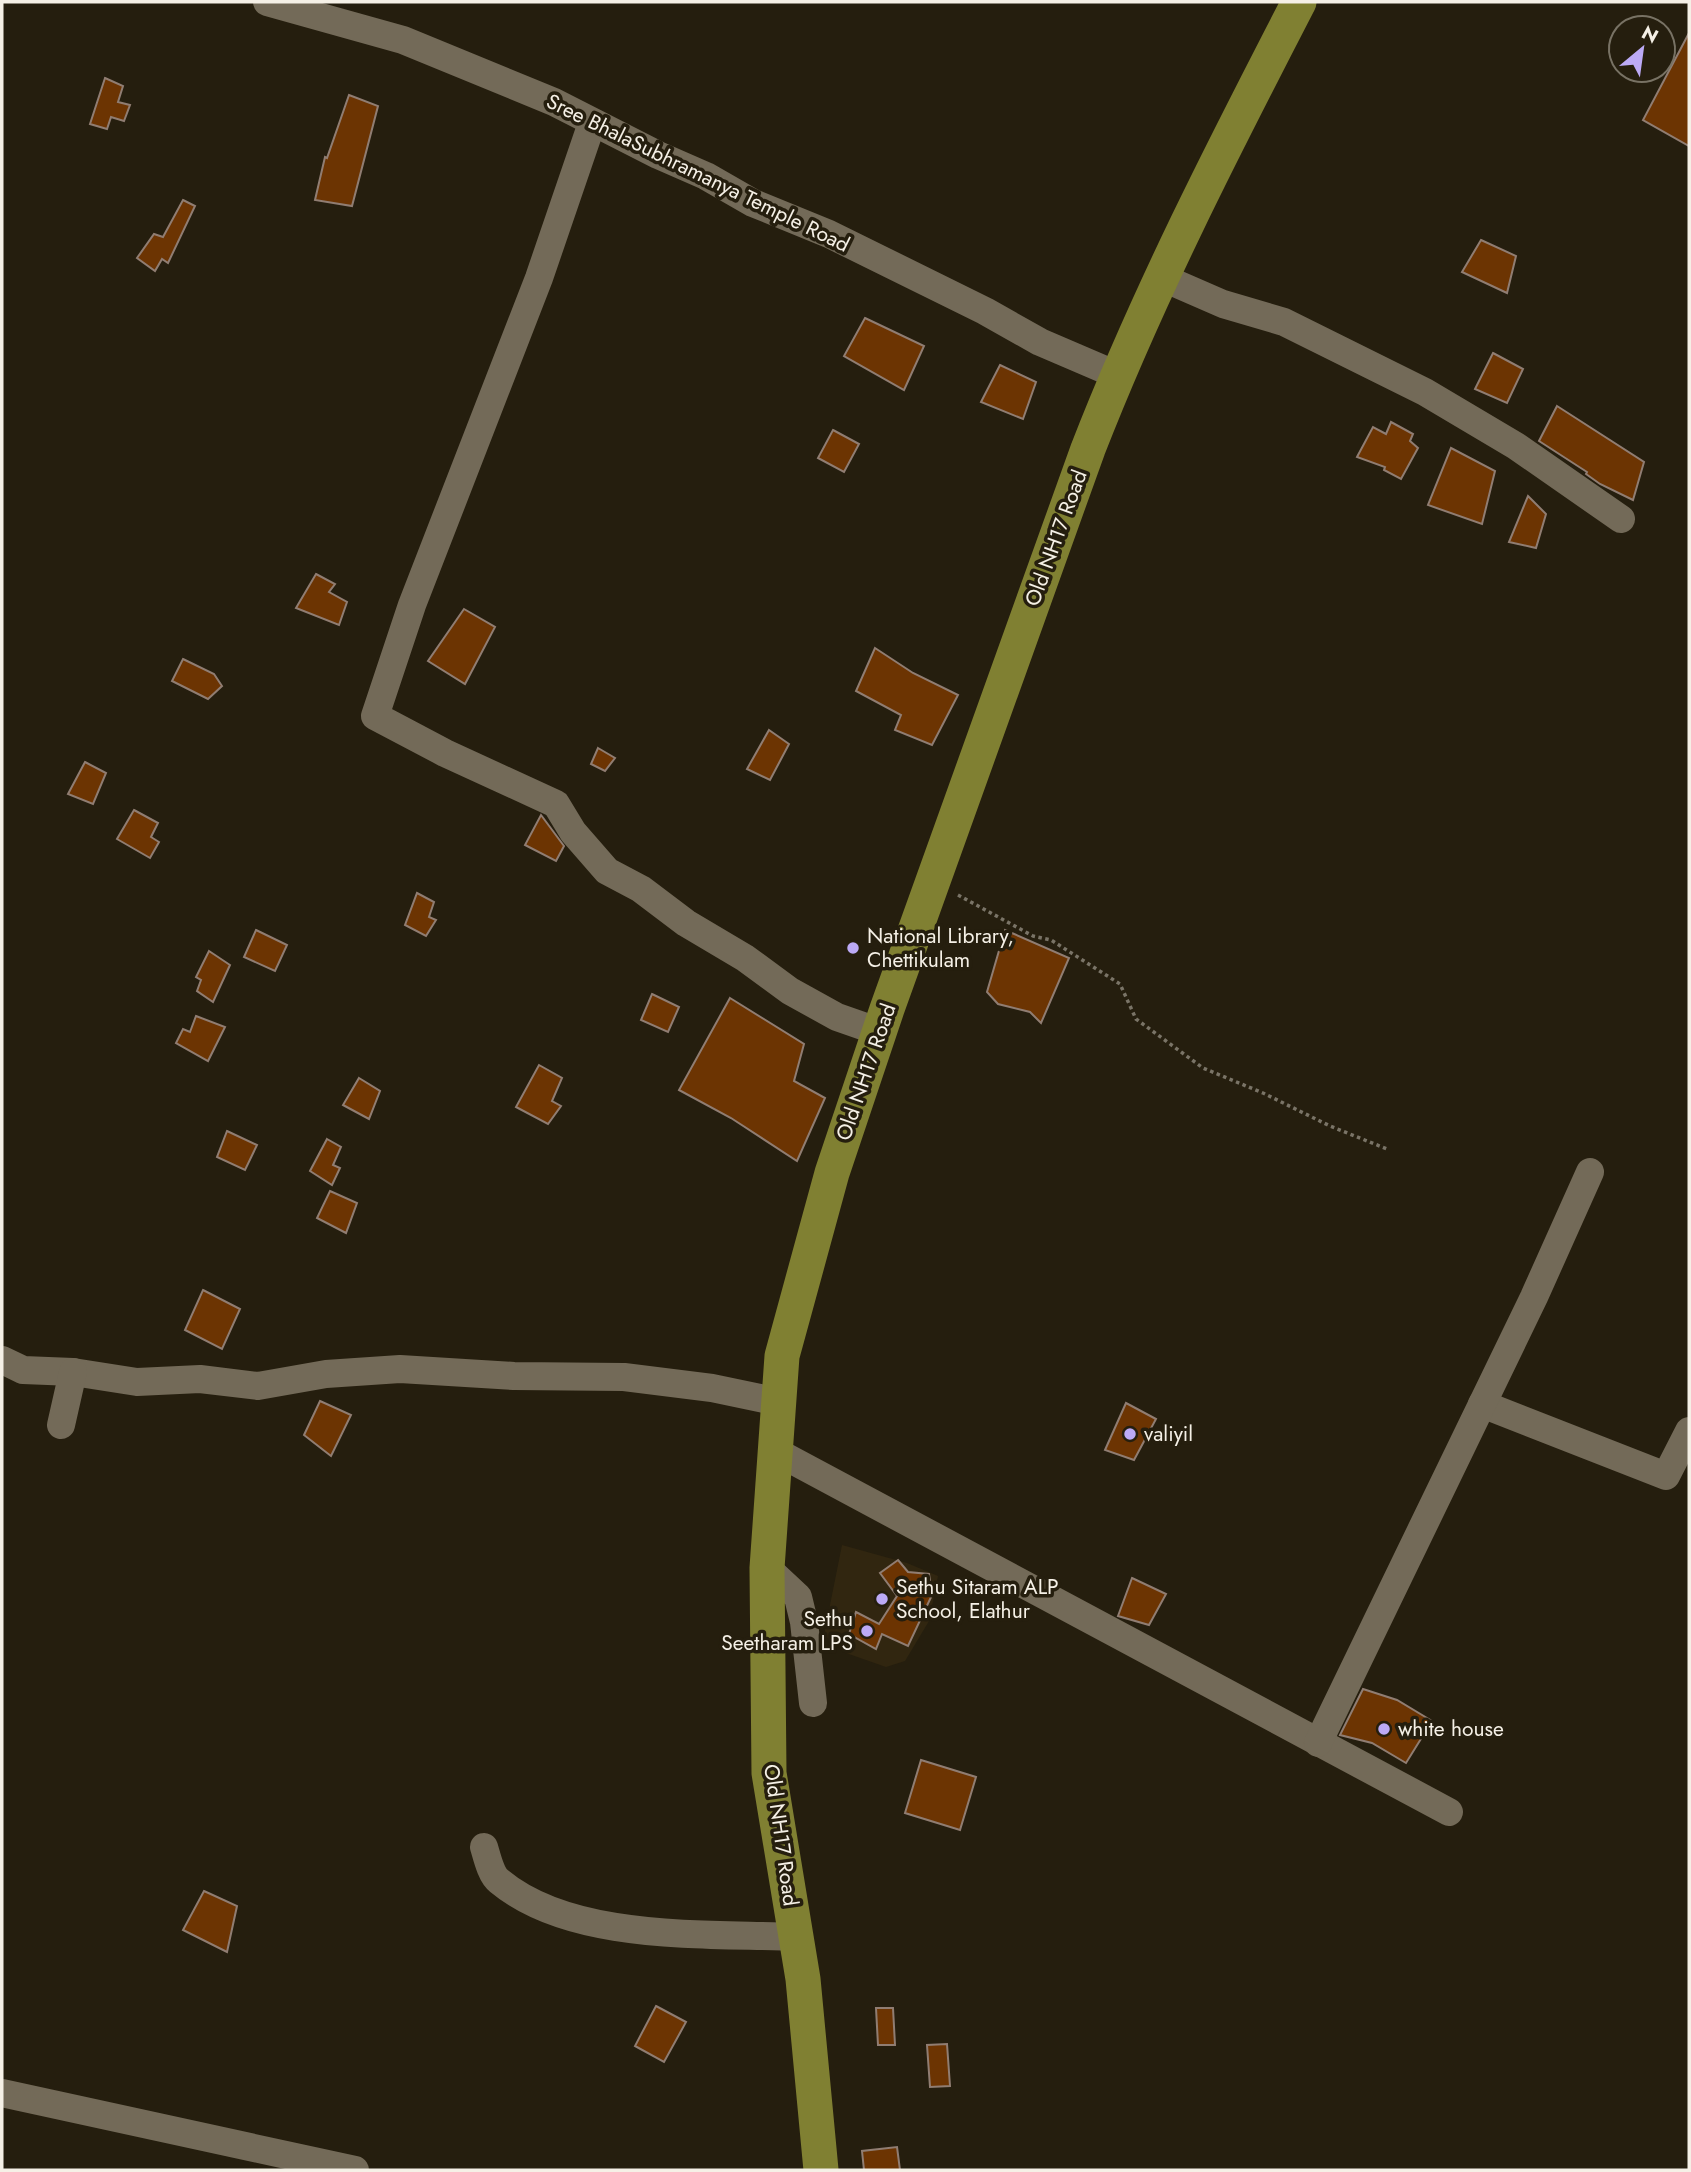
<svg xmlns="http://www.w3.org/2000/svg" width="1691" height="2172" font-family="Jost,sans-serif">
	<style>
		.built { fill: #312610 }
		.building { fill: #6c3402; stroke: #907d72; stroke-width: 2 }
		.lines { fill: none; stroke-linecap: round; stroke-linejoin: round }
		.path { stroke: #7a7467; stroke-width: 3.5; stroke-dasharray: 3.5 3.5; stroke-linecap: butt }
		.minor { stroke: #736a58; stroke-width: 28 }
		.major { stroke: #808032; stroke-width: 35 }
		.poi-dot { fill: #bcaaf6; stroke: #251e0e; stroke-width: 2.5 }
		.labels { text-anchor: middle; stroke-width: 7; stroke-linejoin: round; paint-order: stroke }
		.street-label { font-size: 21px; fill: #f5f0e6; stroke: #251e0e }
		.poi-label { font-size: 21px; fill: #f5f0e6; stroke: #251e0e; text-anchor: start }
	</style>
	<rect width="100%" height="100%" fill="#251e0e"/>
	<path class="built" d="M842,1545L907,1563L938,1576L929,1621L905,1661L886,1667L846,1653L824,1635Z"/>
	<g class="building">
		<path d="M1689,33V146L1643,120Z"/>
		<path d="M105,78L123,86L118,102L130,105L124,121L111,117L107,129L90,124Z"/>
		<path d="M349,95L378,106L352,206L315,200L325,157L327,158Z"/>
		<path d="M183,200L195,206L168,263L162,259L155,271L137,258L154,234L163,237Z"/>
		<path d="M1481,240L1516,256L1507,293L1462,272Z"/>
		<path d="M865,318L924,346L904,390L844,356Z"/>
		<path d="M1493,353L1523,369L1507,403L1475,389Z"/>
		<path d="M1000,365L1036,382L1023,419L981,402Z"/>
		<path d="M1557,406L1644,462L1633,500L1600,484L1586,474L1587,472L1539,441Z"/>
		<path d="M1391,422L1413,434L1410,441L1418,448L1401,479L1384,470L1385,467L1357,457L1373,427L1386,434Z"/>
		<path d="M833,430L859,444L844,472L818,458Z"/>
		<path d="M1451,448L1495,471L1482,524L1428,505Z"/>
		<path d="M1528,496L1546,514L1536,548L1509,542Z"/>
		<path d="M316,574L335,584L329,592L347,602L339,625L296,608Z"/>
		<path d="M464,609L495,627L465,684L428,661Z"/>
		<path d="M875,648L913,673L958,695L932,745L895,730L901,715L856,691Z"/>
		<path d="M183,659L214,674L222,686L208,699L172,681Z"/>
		<path d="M769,730L789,744L770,780L747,769Z"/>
		<path d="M598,748L615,758L605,771L591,764Z"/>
		<path d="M85,762L106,773L93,804L68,794Z"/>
		<path d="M134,810L158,823L151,837L159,842L150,858L117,839Z"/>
		<path d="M541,815L564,846L556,861L525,845Z"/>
		<path d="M417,893L434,902L429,917L436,920L426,936L405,925Z"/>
		<path d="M256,930L287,945L275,971L244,957Z"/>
		<path d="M1005,930L1069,958L1041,1023L1030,1012L998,1004L987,992Z"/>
		<path d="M209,951L230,965L213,1002L197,991L201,980L196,977Z"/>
		<path d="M652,994L679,1007L668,1032L641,1020Z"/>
		<path d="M730,998L804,1044L794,1081L825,1098L797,1161L731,1118L679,1090Z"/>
		<path d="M196,1016L225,1027L208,1061L176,1043L183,1029L190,1032Z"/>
		<path d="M539,1065L562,1078L552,1101L561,1106L548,1124L516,1107Z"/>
		<path d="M359,1078L380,1091L369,1119L343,1105Z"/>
		<path d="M227,1131L257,1145L245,1170L217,1157Z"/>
		<path d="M327,1139L341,1147L333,1165L340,1168L332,1185L310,1171Z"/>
		<path d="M330,1191L357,1203L346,1233L317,1218Z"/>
		<path d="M203,1290L240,1309L222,1349L185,1330Z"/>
		<path d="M320,1401L351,1415L331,1456L304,1435Z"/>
		<path d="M1126,1403L1156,1419L1134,1460L1105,1450Z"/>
		<path d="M898,1560L908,1572L929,1574L932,1595L908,1646L882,1634L876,1649L849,1634L856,1612L879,1624L897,1596L880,1573Z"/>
		<path d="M1132,1578L1166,1594L1149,1625L1118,1616Z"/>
		<path d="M1363,1689L1397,1700L1432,1721L1406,1763L1372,1743L1340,1735Z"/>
		<path d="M921,1760L976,1777L960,1830L905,1813Z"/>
		<path d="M204,1891L237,1906L227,1952L183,1930Z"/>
		<path d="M656,2006L686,2022L664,2062L635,2046Z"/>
		<path d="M876,2008H893L895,2045H878Z"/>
		<path d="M947,2044L950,2086L930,2087L927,2045Z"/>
		<path d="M897,2147L900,2170H864L862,2151Z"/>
	</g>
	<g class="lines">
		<path class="path" d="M958,895L1033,936L1051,940L1120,984L1136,1019L1203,1068L1263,1093L1330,1126L1387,1149"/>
		<g class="minor">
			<path d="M267,2L403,40L554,102L658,155L706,176L753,203L829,234L985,311L1040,342L1117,375"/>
			<path d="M592,123L539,278L412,605L375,716L445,753L556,804L573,832L607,871L641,889L686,923L745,958L790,991L837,1017L880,1032"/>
			<path d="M1161,277L1223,304L1284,322L1425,392L1516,446L1621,519"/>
			<path d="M2,1360L23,1370L73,1372L137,1382L200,1379L258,1386L326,1374L400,1369L514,1376L624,1377L712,1388L779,1402"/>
			<path d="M1482,1404L1666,1476L1689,1431"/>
			<path d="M61,1425L73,1372"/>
			<path d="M775,1451L1449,1812"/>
			<path d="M767,1568L798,1597L804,1622L813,1703"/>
			<path d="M1318,1743L1534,1297L1590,1172"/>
			<path d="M484,1847C487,1857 491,1875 499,1881C572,1942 706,1933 797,1937"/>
			<path d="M2,2093L355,2170"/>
		</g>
		<path class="major" d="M821,2170L803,1979L769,1773L767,1568L782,1356L832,1173L887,1009L1088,449C1148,295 1223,149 1299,2"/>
	</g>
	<g class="poi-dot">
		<circle cx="853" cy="948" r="7"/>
		<circle cx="1130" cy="1434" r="7"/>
		<circle cx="882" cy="1599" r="7"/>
		<circle cx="867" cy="1631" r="7"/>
		<circle cx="1384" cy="1729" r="7"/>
	</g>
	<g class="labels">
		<g class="street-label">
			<text transform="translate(698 173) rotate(26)" y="7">Sree BhalaSubhramanya Temple Road</text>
			<text transform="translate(1056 538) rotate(-70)" y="7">Old NH17 Road</text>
			<text transform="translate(866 1072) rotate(-71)" y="7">Old NH17 Road</text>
			<text transform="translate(781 1835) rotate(82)" y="7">Old NH17 Road</text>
		</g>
		<g class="poi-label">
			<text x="867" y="943">National Library,<tspan x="867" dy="24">Chettikulam</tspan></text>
			<text x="1144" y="1441">valiyil</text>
			<text x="896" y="1594">Sethu Sitaram ALP<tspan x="896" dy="24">School, Elathur</tspan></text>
			<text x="853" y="1626" text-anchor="end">Sethu<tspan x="853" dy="24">Seetharam LPS</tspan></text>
			<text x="1398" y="1736">white house</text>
		</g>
	</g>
	<rect width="1691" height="2172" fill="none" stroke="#f5f0e6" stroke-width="7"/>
	<g transform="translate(1642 49) rotate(29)"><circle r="33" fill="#251e0e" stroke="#787264" stroke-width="2"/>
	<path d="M0-5L12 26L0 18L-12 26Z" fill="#bcaaf6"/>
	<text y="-10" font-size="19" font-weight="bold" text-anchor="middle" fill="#f5f0e6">N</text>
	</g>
</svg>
